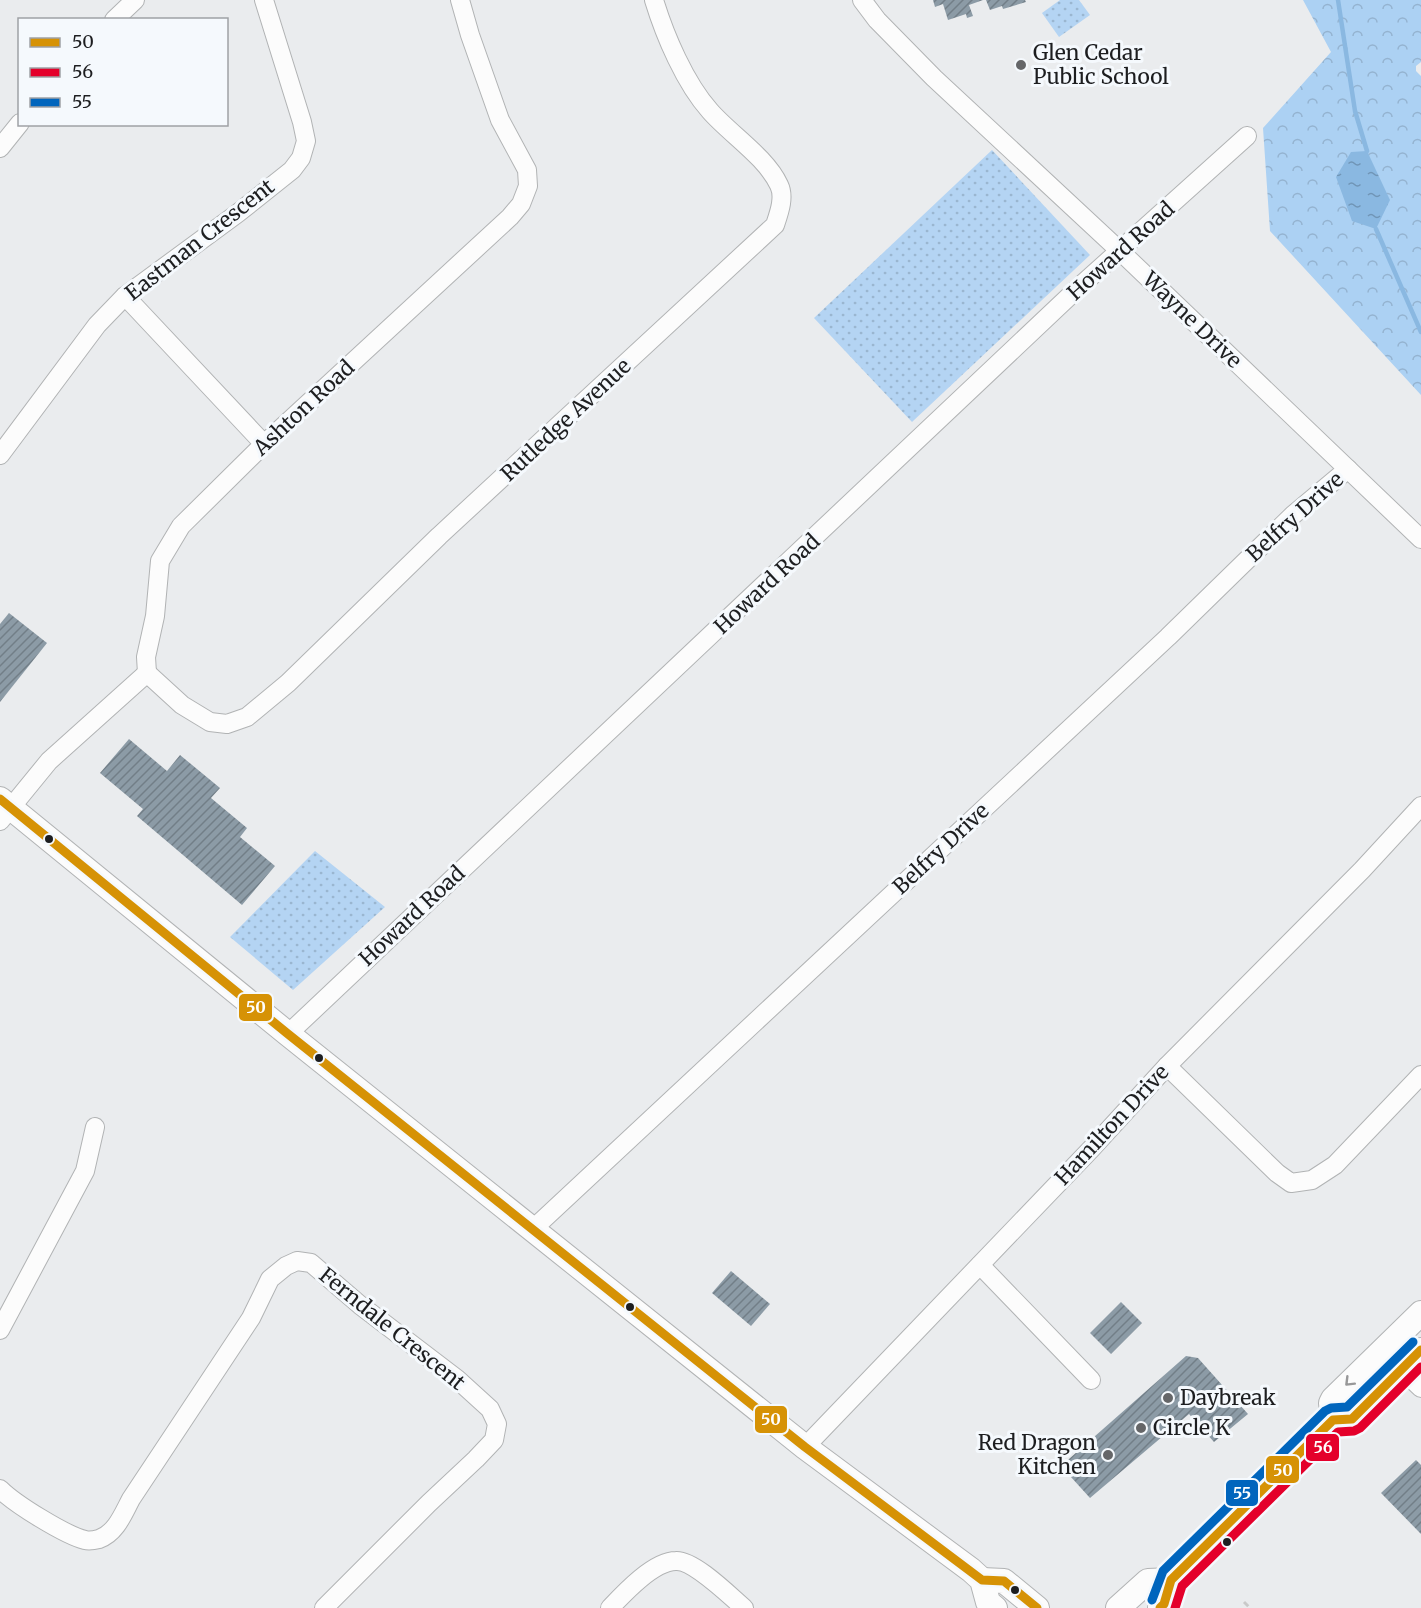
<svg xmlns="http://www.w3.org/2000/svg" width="1421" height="1608" font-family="Merriweather,serif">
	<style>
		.forest { fill: url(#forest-crowns) }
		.park { fill: url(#park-dots) }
		.water { fill: url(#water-ripples) }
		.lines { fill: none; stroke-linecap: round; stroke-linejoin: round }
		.stream { stroke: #8ab8e1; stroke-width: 4.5 }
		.building { fill: url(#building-hatch) }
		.minor-casing { stroke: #b1b3b4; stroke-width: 20 }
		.major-casing { stroke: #b1b3b4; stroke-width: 26 }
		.path { stroke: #c9c9c9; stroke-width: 3; stroke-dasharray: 6 3; stroke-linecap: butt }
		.minor { stroke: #fcfcfc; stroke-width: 18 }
		.major { stroke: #fcfcfc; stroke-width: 24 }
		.bus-1-casing { stroke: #f5f9fd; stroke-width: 14 }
		.bus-2-casing { stroke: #f5f9fd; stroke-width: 14 }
		.bus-3-casing { stroke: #f5f9fd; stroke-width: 14 }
		.bus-1 { stroke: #d69205; stroke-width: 9 }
		.bus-2 { stroke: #e4002b; stroke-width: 9 }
		.bus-3 { stroke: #0065bd; stroke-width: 9 }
		.oneway { stroke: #989899 }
		.poi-dot { fill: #656668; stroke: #f5f9fd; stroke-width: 2 }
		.bus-dot { fill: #1d1e20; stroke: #f5f9fd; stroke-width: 2 }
		.labels { text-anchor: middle; stroke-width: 6; stroke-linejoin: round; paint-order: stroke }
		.poi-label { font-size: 21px; fill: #1d1e20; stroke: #f5f9fd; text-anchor: start }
		.street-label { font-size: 21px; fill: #1d1e20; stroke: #f5f9fd }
		.line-badge { stroke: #f5f9fd; stroke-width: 2 }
		.badge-label { font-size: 16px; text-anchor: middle; font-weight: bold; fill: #fff }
	</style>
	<defs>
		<pattern id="forest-crowns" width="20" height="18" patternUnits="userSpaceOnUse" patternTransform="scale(1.5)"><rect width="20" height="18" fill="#acd1f3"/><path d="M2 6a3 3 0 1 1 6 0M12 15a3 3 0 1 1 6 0" fill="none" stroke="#94b3d0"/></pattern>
		<pattern id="park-dots" width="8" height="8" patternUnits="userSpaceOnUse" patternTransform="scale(1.5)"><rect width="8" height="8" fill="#b4d4f3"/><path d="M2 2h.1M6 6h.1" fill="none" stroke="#9ab6d0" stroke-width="1.8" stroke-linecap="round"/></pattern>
		<pattern id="water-ripples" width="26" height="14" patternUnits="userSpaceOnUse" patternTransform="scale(1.5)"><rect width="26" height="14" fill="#8ab8e1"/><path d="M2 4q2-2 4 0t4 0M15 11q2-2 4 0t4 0" fill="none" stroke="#7095b6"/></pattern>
		<pattern id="building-hatch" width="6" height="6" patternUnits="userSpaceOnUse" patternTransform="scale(1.5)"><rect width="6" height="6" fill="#8c9ba6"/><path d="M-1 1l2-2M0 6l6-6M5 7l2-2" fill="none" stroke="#727e87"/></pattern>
	</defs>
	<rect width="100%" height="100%" fill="#eaecee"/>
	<path class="forest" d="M1303,0H1421V62L1416,66V71L1421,76V395L1270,231L1263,128L1331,52Z"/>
	<g class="park">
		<path d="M1060,0H1079L1090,15L1059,37L1042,13Z"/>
		<path d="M992,150L1090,255L912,422L814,318Z"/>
		<path d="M315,851L385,907L293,990L230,937Z"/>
	</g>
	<path class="water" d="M1367,151L1390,200L1376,229L1352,221L1336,177L1351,152Z"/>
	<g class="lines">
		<g class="stream">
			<path d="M1338,0L1355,111L1367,151"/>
			<path d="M1376,229L1421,332"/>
		</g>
	</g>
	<g class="building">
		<path d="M933,0H983L969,5L973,16L967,18L966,14L948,20L943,4L935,7Z"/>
		<path d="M986,0H1025L1026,2L1003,9L1002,6L990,10Z"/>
		<path d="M9,613L47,643L0,702V624Z"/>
		<path d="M129,739L167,771L180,755L220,788L211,798L247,828L240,837L275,866L242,905L137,816L143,809L100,773Z"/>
		<path d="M731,1271L770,1304L751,1326L712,1293Z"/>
		<path d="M1121,1302L1142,1323L1111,1354L1090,1333Z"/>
		<path d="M1186,1356L1198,1358L1248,1414L1214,1442L1189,1414L1090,1498L1061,1466Z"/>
		<path d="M1416,1460L1421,1465V1534L1381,1493Z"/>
	</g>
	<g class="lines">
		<defs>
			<g id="minor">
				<path d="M862,0L877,20L934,78L1120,251L1421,539"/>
				<path d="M114,20L135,0"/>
				<path d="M0,148L20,123"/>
				<path d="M125,296L264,444"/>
				<path d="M0,455L97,325L125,296L238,213L292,170L301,158L306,141L302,122L264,0"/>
				<path d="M147,673L182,705L210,722L227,724L247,717L288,683L439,536L775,225C779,213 785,197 779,185C766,157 730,134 710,111C685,83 665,36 654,0"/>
				<path d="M147,673L146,657L155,616L160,561L181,526L264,444L510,217L521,204L528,186L527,170L500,120L470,35L460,0"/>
				<path d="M0,821L49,761L147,673"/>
				<path d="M288,1034L1078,288L1247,136"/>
				<path d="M1167,1066L1277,1173L1291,1183L1312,1180L1335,1165L1421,1075"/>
				<path d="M533,1229L1168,637L1293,515L1348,469"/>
				<path d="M980,1265L1091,1380"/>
				<path d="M0,1330L85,1171L95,1127"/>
				<path d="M1381,1350L1421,1388"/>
				<path d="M805,1447L1092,1148L1167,1066L1362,870L1421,806"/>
				<path d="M0,1489C15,1504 65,1535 85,1540C89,1541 95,1540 99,1539C116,1533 123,1514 131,1499L251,1318L270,1279L286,1266L297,1261L311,1263L360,1305L457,1379L490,1409L497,1424L494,1440L476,1459L429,1503L324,1608"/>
				<path d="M610,1608C625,1592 654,1561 676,1561C694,1560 730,1596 744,1608"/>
			</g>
			<g id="major">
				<path d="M0,799L288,1034L805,1447L971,1570L982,1580L988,1602L995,1608"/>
				<path d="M1333,1420L1331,1403L1333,1399L1421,1313"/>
				<path d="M982,1580L1004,1581L1037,1608"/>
				<path d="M1118,1608L1148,1581L1171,1580"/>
				<path d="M1160,1608L1164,1604L1171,1580L1333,1420L1352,1419L1421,1350"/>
			</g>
		</defs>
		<use href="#minor" class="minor-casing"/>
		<use href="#major" class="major-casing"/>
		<path class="path" d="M1244,1602L1250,1608"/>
		<use href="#minor" class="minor"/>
		<use href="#major" class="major"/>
		<defs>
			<g id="bus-1">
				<path d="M0,799L288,1034L805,1447L982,1580L1004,1581L1037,1608"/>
				<path d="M1160,1608L1164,1604L1171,1580L1333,1420L1352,1419L1421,1350"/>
			</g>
			<path id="bus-2" d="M1175,1608L1182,1586L1338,1432L1354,1431L1360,1428L1421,1367"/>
			<path id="bus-3" d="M1152,1600L1163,1571L1325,1411L1331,1408L1347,1407L1413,1342"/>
		</defs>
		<use href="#bus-1" class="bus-1-casing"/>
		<use href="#bus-2" class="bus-2-casing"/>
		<use href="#bus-3" class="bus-3-casing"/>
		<use href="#bus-1" class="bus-1"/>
		<use href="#bus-2" class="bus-2"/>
		<use href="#bus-3" class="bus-3"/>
	</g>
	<defs><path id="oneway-chevron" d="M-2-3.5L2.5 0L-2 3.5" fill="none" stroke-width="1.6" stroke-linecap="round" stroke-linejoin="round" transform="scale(1.5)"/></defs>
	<use class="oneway" href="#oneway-chevron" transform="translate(1349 1382) rotate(135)"/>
	<g class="poi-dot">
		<circle cx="1021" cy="65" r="6"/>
		<circle cx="1168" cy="1398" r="6"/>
		<circle cx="1141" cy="1428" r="6"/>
		<circle cx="1108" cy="1455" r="6"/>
	</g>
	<g class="bus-dot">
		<circle cx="49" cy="839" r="5"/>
		<circle cx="319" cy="1058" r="5"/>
		<circle cx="630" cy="1307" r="5"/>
		<circle cx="1227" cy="1542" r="5"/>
		<circle cx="1015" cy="1590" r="5"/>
	</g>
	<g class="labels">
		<g class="poi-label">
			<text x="1033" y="60">Glen Cedar<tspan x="1033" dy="24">Public School</tspan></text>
			<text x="1180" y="1405">Daybreak</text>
			<text x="1153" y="1435">Circle K</text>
			<text x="1096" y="1450" text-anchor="end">Red Dragon<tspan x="1096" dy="24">Kitchen</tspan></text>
		</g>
		<g class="street-label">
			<text transform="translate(200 240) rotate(-38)" y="7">Eastman Crescent</text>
			<text transform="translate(1121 251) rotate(-42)" y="7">Howard Road</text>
			<text transform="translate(1192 320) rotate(44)" y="7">Wayne Drive</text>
			<text transform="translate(304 408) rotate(-43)" y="7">Ashton Road</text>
			<text transform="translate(566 420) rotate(-43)" y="7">Rutledge Avenue</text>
			<text transform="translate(1295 517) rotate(-42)" y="7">Belfry Drive</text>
			<text transform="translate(767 584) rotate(-43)" y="7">Howard Road</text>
			<text transform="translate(941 849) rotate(-43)" y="7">Belfry Drive</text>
			<text transform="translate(412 916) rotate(-43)" y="7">Howard Road</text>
			<text transform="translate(1112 1125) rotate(-47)" y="7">Hamilton Drive</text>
			<text transform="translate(392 1329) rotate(39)" y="7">Ferndale Crescent</text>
		</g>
	</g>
	<g class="line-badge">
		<rect x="238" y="993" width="35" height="29" rx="6" fill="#d69205"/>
		<rect x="754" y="1405" width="34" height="29" rx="6" fill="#d69205"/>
		<rect x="1305" y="1433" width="35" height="29" rx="6" fill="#e4002b"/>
		<rect x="1265" y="1455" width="35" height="29" rx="6" fill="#d69205"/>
		<rect x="1225" y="1479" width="34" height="28" rx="6" fill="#0065bd"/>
	</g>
	<g class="badge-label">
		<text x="256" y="1013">50</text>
		<text x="771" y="1425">50</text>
		<text x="1323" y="1453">56</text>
		<text x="1283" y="1476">50</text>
		<text x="1242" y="1499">55</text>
	</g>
	<rect x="18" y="18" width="210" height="108" fill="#f5f9fd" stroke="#9fa1a5" stroke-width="1.5"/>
	<rect x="30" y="38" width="30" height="9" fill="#d69205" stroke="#9fa1a5" stroke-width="1.5"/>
	<text x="72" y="48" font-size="18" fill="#1d1e20">50</text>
	<rect x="30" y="68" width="30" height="9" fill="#e4002b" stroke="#9fa1a5" stroke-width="1.5"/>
	<text x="72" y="78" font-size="18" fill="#1d1e20">56</text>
	<rect x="30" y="98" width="30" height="9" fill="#0065bd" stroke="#9fa1a5" stroke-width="1.5"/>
	<text x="72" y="108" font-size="18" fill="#1d1e20">55</text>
</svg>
